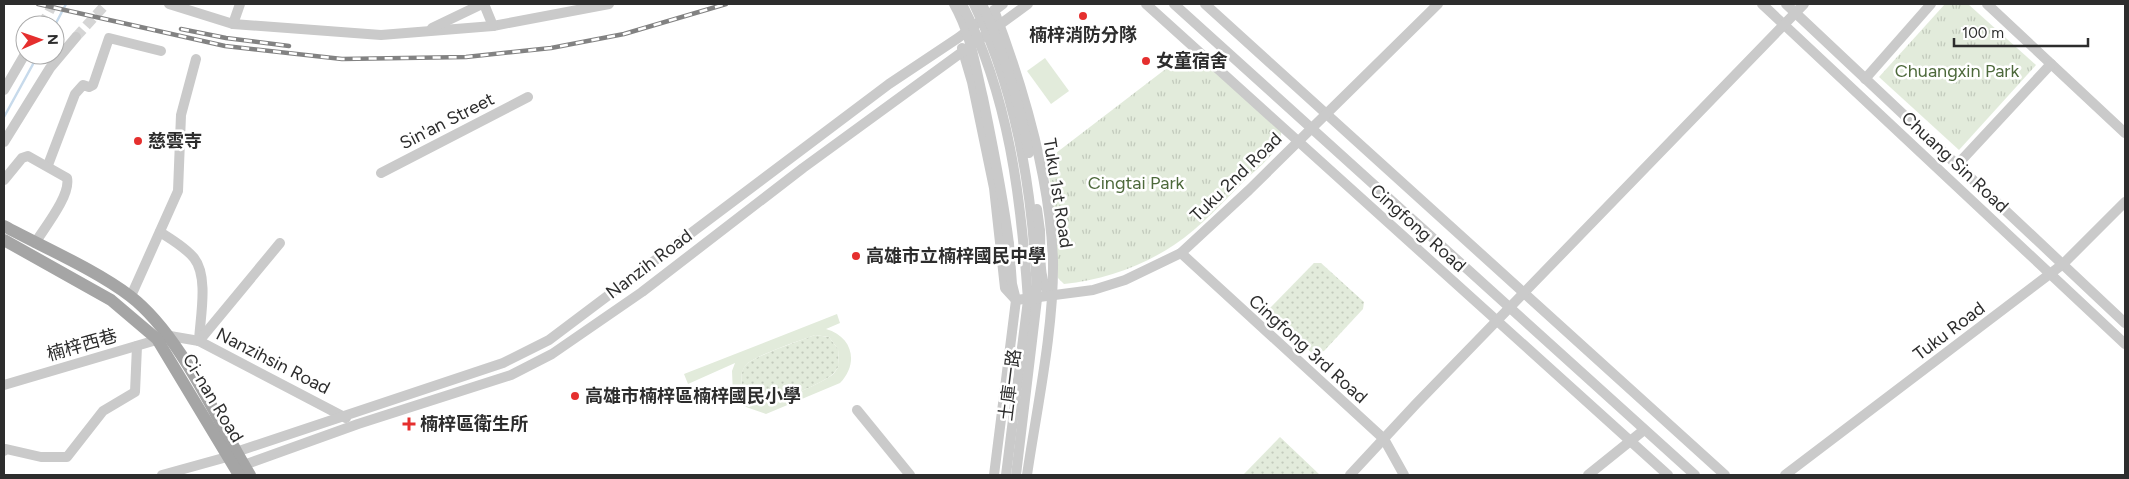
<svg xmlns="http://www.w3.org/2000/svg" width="2129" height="479" font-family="Figtree,'Noto Sans TC',sans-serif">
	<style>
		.grass { fill: url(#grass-dots) }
		.park { fill: url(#park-tufts) }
		.pitch { fill: #e2ebdb; fill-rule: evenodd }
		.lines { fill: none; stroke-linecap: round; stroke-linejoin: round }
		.stream { stroke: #c7daeb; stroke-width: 2.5 }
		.minor-tunnel { stroke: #d5d5d5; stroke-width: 10; stroke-dasharray: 10 5; stroke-linecap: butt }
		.minor { stroke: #cacaca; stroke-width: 10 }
		.major { stroke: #a5a5a5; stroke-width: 12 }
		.rail-casing { stroke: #828282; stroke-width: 4.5 }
		.rail { stroke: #fff; stroke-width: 2.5; stroke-dasharray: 8; stroke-linecap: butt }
		.minor-bridge { stroke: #cacaca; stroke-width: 10 }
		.poi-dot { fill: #e52f2e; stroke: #fff; stroke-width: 2 }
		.labels { text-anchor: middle; stroke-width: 5; stroke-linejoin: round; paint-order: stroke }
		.poi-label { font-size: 18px; font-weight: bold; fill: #2d2d2d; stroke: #fff; text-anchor: start }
		.park-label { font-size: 18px; fill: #4d693b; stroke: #fff }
		.street-label { font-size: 18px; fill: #2d2d2d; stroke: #fff }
	</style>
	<defs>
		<pattern id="grass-dots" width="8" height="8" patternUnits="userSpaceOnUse" patternTransform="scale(1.25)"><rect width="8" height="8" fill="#e2ebdb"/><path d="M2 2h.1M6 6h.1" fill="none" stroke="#c2cabc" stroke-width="1.8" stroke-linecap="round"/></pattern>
		<pattern id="park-tufts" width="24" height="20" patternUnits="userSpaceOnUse" patternTransform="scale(1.25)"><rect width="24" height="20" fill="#e2ebdb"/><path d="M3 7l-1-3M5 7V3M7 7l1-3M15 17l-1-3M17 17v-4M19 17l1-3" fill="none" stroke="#c2cabc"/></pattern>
	</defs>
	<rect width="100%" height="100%" fill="#fff"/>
	<g class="grass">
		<path d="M1314,263H1321L1364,302L1363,309L1324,351L1313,354L1266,312Z"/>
		<path d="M815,335L829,337L838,349L839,366C836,370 833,375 829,377C817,385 772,406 759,403C741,399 734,370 751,361C771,350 794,343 815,335Z"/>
		<path d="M1280,437L1320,475H1243Z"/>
	</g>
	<g class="park">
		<path d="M1945,4H1968L2036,65L1959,150L1879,77Z"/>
		<path d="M1192,61L1214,69L1281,131C1283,149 1259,167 1247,178C1224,201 1201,227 1174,245C1141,267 1102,280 1064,284L1058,278L1055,227L1048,166L1056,153L1163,71L1176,63Z"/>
	</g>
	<g class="pitch">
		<path d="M1045,58L1069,91L1051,104L1027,71Z"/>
		<path d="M837,314L840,323L826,329C853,337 859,363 840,383L766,414L746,407L733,395L732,371L735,363L688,384L684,374ZM815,335L829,337L838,349L839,366C836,370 834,375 829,377C817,385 772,406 759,403C741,399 734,371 751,361C770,350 794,343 815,335Z"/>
	</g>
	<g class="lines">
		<g class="stream">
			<path d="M55,25L66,4"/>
			<path d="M4,117L38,55"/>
		</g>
		<g class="minor-tunnel">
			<path d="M42,25L53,4"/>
			<path d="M76,37L106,4"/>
		</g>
		<g class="minor">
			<path d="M169,4L233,24L381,35L493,26L609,4"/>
			<path d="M484,4L493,26"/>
			<path d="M1146,4L1668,475"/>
			<path d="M1174,4L1695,475"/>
			<path d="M1205,4L1725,475"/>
			<path d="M1762,4L2125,344"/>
			<path d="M1786,4L2125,323"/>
			<path d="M1987,4L2125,133"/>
			<path d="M994,10C1024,89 1050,176 1053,261C1054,329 1037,407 1027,475"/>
			<path d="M233,24L240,4"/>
			<path d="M432,28L482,4"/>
			<path d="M962,48L972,82L994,188L1005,288L1016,300"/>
			<path d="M1865,79L1931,4"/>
			<path d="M4,90L25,54"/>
			<path d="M4,142L50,68L76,37"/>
			<path d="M48,165L75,94L83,85L89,87L93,85L109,38L161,51"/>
			<path d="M1957,165L2051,64"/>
			<path d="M381,173L528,97"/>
			<path d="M4,180L22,158L28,156L67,178C71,195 45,227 35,243"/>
			<path d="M1040,231C1041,250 1037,283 1052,297"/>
			<path d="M160,232C171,239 185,247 194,258C209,277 200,318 199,341"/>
			<path d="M1181,253L1384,439L1404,475"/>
			<path d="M131,296L178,191L181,115L196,59"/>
			<path d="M1016,300L1093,290L1125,280L1181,253L1249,190L1438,4"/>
			<path d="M199,341L280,243"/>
			<path d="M4,385L170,336L199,341L346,418"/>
			<path d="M857,410L910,475"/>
			<path d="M4,451L6,449L41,457H67L103,411L135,392L137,346"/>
			<path d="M239,463L244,465L358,424L511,375L552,354L642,292L803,168L1028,4"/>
			<path d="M162,475L227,457L236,452L503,363L549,340L889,84L958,38L1003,4"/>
			<path d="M994,475L1016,300L1012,284L1009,244"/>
			<path d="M1006,475L1028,300"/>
			<path d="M1016,475L1037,299"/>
			<path d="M1350,475L1416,404L1804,4"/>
			<path d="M1588,475L1644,430"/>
			<path d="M1785,475L2063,264L2125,202"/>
		</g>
		<g class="major">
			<path d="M4,226C43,247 96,270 130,296C181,335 216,419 250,475"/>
			<path d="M4,240L111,300L157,339L239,475"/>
		</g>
		<defs>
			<g id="rail">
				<path d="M38,4L225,46L342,59L466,57L551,48L624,34L726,4"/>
				<path d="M181,29L226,38L289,46"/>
			</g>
		</defs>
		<use href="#rail" class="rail-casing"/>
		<use href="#rail" class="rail"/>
		<g class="minor-bridge">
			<path d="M954,4C971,34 975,65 983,98C993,147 1003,195 1009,244"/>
			<path d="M962,4C1009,96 1021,197 1028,300"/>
			<path d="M974,4C1018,95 1034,198 1037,299"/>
			<path d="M982,4C1004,52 1019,101 1029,153"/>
			<path d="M1037,209L1040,231"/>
		</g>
	</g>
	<g class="poi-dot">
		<circle cx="1083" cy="16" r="5"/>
		<circle cx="1146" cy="61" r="5"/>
		<circle cx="138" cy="141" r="5"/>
		<circle cx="856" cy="256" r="5"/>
		<circle cx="575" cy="396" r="5"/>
		<path d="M406.5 416.5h5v5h5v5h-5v5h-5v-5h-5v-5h5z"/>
	</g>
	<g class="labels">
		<g class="poi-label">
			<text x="1083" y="41" text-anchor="middle">楠梓消防分隊</text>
			<text x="1156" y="67">女童宿舍</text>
			<text x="148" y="147">慈雲寺</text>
			<text x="866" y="262">高雄市立楠梓國民中學</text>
			<text x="585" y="402">高雄市楠梓區楠梓國民小學</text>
			<text x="420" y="430">楠梓區衛生所</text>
		</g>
		<g class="park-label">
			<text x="1957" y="77">Chuangxin Park</text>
			<text x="1136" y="189">Cingtai Park</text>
		</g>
		<g class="street-label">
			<text transform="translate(447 121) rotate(-27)" y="6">Sin'an Street</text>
			<text transform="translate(1955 162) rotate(43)" y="6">Chuang Sin Road</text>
			<text transform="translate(1236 177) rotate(-44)" y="6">Tuku 2nd Road</text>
			<text transform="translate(1058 193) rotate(81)" y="6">Tuku 1st Road</text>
			<text transform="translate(1418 228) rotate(42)" y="6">Cingfong Road</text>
			<text transform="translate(649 264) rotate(-37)" y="6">Nanzih Road</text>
			<text transform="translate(1949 331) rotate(-37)" y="6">Tuku Road</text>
			<text transform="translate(82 345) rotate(-16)" y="6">楠梓西巷</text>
			<text transform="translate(1308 349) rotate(42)" y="6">Cingfong 3rd Road</text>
			<text transform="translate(273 361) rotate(27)" y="6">Nanzihsin Road</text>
			<text transform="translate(1010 385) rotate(-83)" y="6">土庫一路</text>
			<text transform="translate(213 398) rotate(59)" y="6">Ci-nan Road</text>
		</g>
	</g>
	<rect width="2129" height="479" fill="none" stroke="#2d2d2d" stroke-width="10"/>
	<g transform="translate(40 40) rotate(88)"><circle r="24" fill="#ffffff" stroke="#ababab"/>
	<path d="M0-4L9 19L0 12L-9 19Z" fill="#e52f2e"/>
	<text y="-8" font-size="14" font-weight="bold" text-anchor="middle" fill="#2d2d2d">N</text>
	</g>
	<path d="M1954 38v8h134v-8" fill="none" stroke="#2d2d2d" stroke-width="2.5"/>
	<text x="1962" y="38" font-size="15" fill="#2d2d2d" stroke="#ffffff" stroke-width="4" paint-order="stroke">100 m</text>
</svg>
